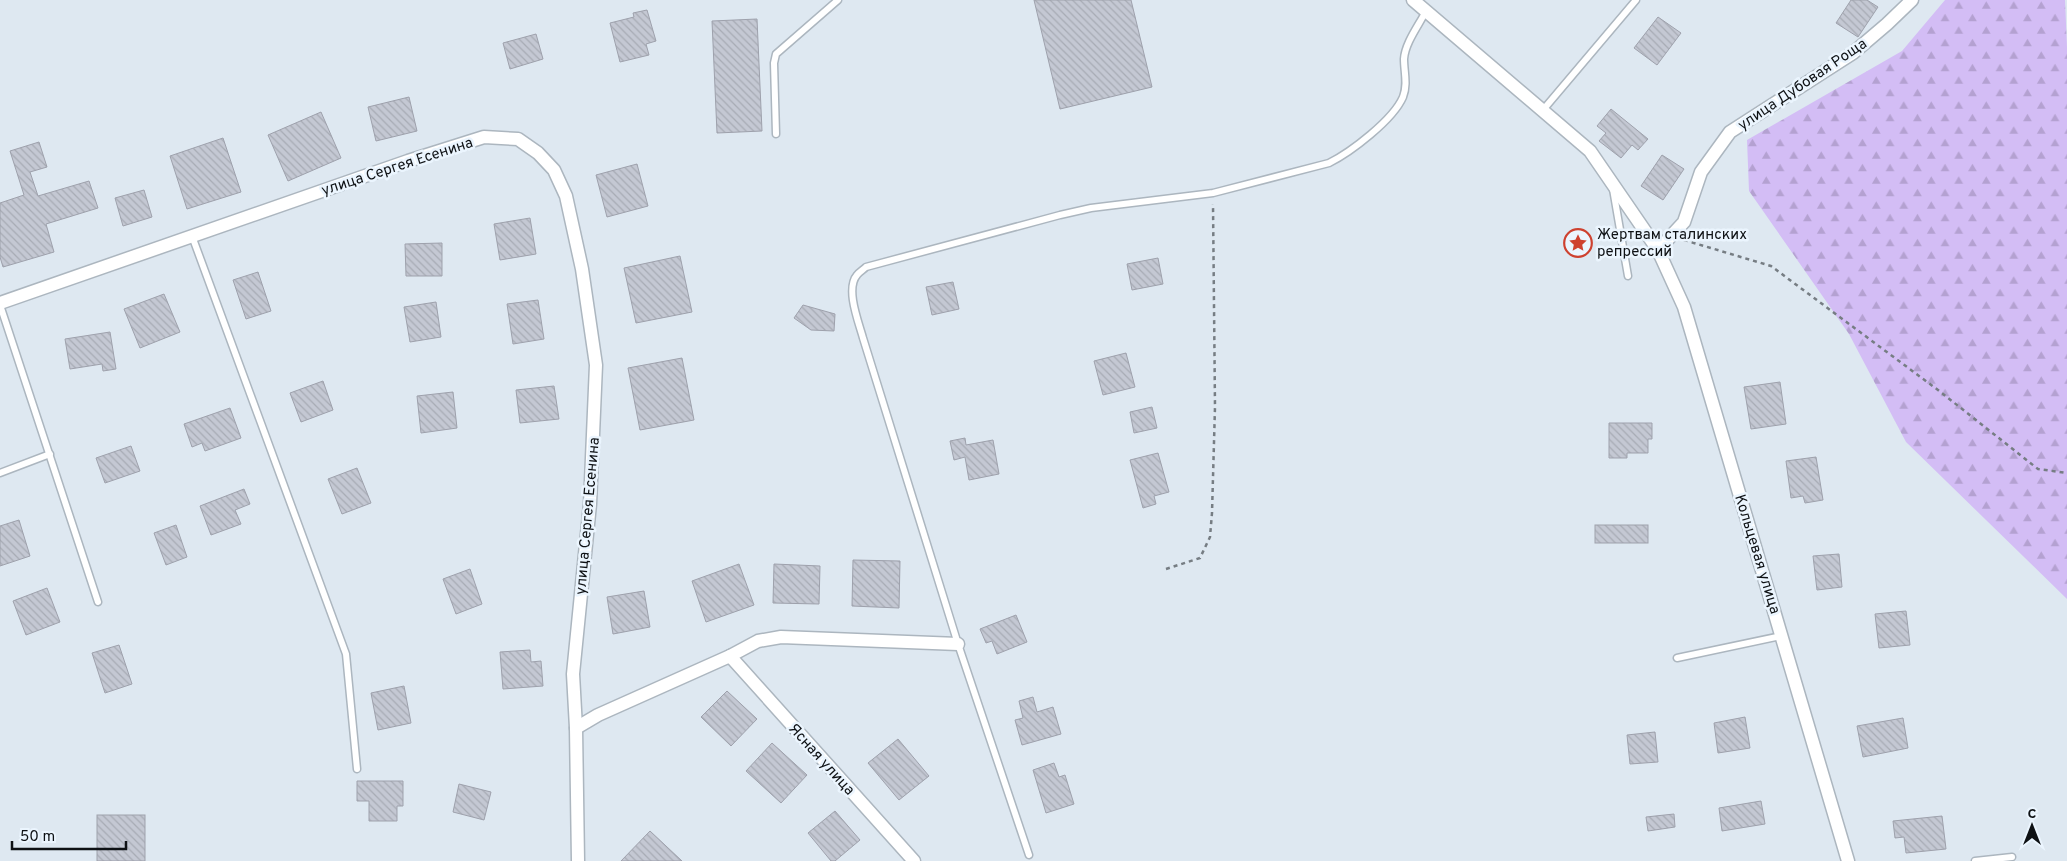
<svg xmlns="http://www.w3.org/2000/svg" width="2067" height="861" font-family="Overpass,sans-serif">
	<style>
		.forest { fill: url(#forest-firs) }
		.building { fill: url(#building-back-hatch); stroke: #9ea1ac }
		.lines { fill: none; stroke-linecap: round; stroke-linejoin: round }
		.lane-casing { stroke: #acb6bf; stroke-width: 9 }
		.street-casing { stroke: #acb6bf; stroke-width: 15 }
		.path { stroke: #767d83; stroke-width: 2.5; stroke-dasharray: 4 4; stroke-linecap: butt }
		.lane { stroke: #fff; stroke-width: 6 }
		.street { stroke: #fff; stroke-width: 12 }
		.labels { text-anchor: middle; stroke-width: 5; stroke-linejoin: round; paint-order: stroke }
		.street-label { font-size: 15px; fill: #0e1114; stroke: #ebf5fe }
		.poi-label { font-size: 15px; fill: #0e1114; stroke: #ebf5fe; text-anchor: start }
	</style>
	<defs>
		<pattern id="forest-firs" width="22" height="20" patternUnits="userSpaceOnUse" patternTransform="scale(1.25)"><rect width="22" height="20" fill="#d3bdf5"/><path d="M5 1l3.5 6h-7zM16 11l3.5 6h-7z" fill="#b4a1d1"/></pattern>
		<pattern id="building-back-hatch" width="6" height="6" patternUnits="userSpaceOnUse" patternTransform="scale(1.25)"><rect width="6" height="6" fill="#c4c8d3"/><path d="M-1 5l2 2M0 0l6 6M5-1l2 2" fill="none" stroke="#a7abb4"/></pattern>
	</defs>
	<rect width="100%" height="100%" fill="#dee8f1"/>
	<path class="forest" d="M1945,0H2065L2067,47V599L1906,442L1849,334L1749,191L1747,140L1902,51Z"/>
	<g class="building">
		<path d="M1034,0H1131L1152,87L1060,109Z"/>
		<path d="M1851,0H1867L1878,7L1858,37L1836,23Z"/>
		<path d="M647,10L656,41L646,44L649,55L620,62L610,23L634,17L633,13Z"/>
		<path d="M1658,17L1681,33L1657,65L1634,48Z"/>
		<path d="M757,19L762,131L717,133L712,21Z"/>
		<path d="M536,34L543,59L510,69L503,43Z"/>
		<path d="M409,97L417,131L376,141L368,107Z"/>
		<path d="M1611,109L1648,139L1638,150L1632,145L1621,158L1599,141L1606,133L1597,126Z"/>
		<path d="M321,112L341,158L288,181L268,135Z"/>
		<path d="M223,138L241,192L187,209L170,156Z"/>
		<path d="M39,142L47,167L30,172L38,196L89,181L98,208L46,224L54,252L3,267L0,257V203L24,195L10,151Z"/>
		<path d="M1662,155L1684,169L1663,200L1641,186Z"/>
		<path d="M637,164L648,206L607,217L596,175Z"/>
		<path d="M144,190L152,217L123,226L115,198Z"/>
		<path d="M530,218L536,254L500,260L494,224Z"/>
		<path d="M442,243V276H406L405,244Z"/>
		<path d="M680,256L692,312L636,323L624,268Z"/>
		<path d="M1158,258L1163,284L1132,290L1127,264Z"/>
		<path d="M258,272L271,311L246,319L233,280Z"/>
		<path d="M953,282L959,309L932,315L926,287Z"/>
		<path d="M164,294L180,332L140,348L124,309Z"/>
		<path d="M538,300L544,339L513,344L507,304Z"/>
		<path d="M436,302L441,337L410,342L404,307Z"/>
		<path d="M803,305L835,314L834,331L811,330L794,318Z"/>
		<path d="M110,332L116,369L103,371L102,364L70,369L65,339Z"/>
		<path d="M1126,353L1135,387L1103,395L1094,361Z"/>
		<path d="M682,358L694,420L640,430L628,368Z"/>
		<path d="M323,381L333,410L301,422L290,393Z"/>
		<path d="M1780,382L1786,424L1751,429L1744,387Z"/>
		<path d="M554,386L559,419L520,423L516,390Z"/>
		<path d="M453,392L457,428L421,433L417,396Z"/>
		<path d="M1152,407L1157,428L1134,433L1130,412Z"/>
		<path d="M230,408L241,438L205,451L202,443L192,447L184,424Z"/>
		<path d="M1609,423H1652V439H1648V453H1627V458H1609Z"/>
		<path d="M965,438L966,445L993,440L999,474L969,480L965,457L954,460L950,441Z"/>
		<path d="M131,446L140,471L105,483L96,458Z"/>
		<path d="M1158,453L1169,492L1154,496L1156,504L1143,508L1130,460Z"/>
		<path d="M1816,457L1823,500L1805,503L1803,496L1791,498L1786,461Z"/>
		<path d="M357,468L371,503L342,514L328,479Z"/>
		<path d="M244,489L250,504L235,510L241,524L211,535L200,506Z"/>
		<path d="M19,520L30,556L0,566V526Z"/>
		<path d="M176,525L187,557L166,565L154,533Z"/>
		<rect x="1595" y="525" width="53" height="18"/>
		<path d="M1839,554L1842,587L1817,590L1813,556Z"/>
		<path d="M853,560L900,561L899,608L852,606Z"/>
		<path d="M739,564L754,605L706,622L692,581Z"/>
		<path d="M774,564L820,566L819,604L773,603Z"/>
		<path d="M470,569L482,604L456,614L443,579Z"/>
		<path d="M47,588L60,622L26,635L13,601Z"/>
		<path d="M644,591L650,627L613,634L607,597Z"/>
		<path d="M1906,611L1910,645L1879,648L1875,614Z"/>
		<path d="M1016,615L1027,642L997,654L992,641L986,643L980,629Z"/>
		<path d="M119,645L132,684L105,693L92,653Z"/>
		<path d="M530,650L531,662L541,661L543,686L503,689L500,652Z"/>
		<path d="M404,686L411,723L378,730L371,693Z"/>
		<path d="M727,691L757,719L731,746L701,717Z"/>
		<path d="M1033,697L1037,712L1053,707L1061,734L1022,745L1015,720L1023,718L1019,701Z"/>
		<path d="M1745,717L1750,748L1718,753L1714,723Z"/>
		<path d="M1903,718L1908,748L1863,757L1857,726Z"/>
		<path d="M1655,732L1658,762L1630,764L1627,735Z"/>
		<path d="M898,739L929,776L899,800L868,763Z"/>
		<path d="M772,743L807,775L781,803L746,771Z"/>
		<path d="M1054,763L1059,777L1065,775L1074,804L1046,813L1033,770Z"/>
		<path d="M357,781H403V806H397V821H369V801H357Z"/>
		<path d="M459,784L491,792L484,820L453,812Z"/>
		<path d="M1761,801L1765,824L1722,831L1719,808Z"/>
		<path d="M835,811L860,840L835,861H831L808,833Z"/>
		<path d="M1674,814L1675,827L1648,831L1646,817Z"/>
		<rect x="97" y="815" width="48" height="46"/>
		<path d="M1942,816L1946,849L1906,853L1904,837L1895,838L1893,821Z"/>
		<path d="M650,831L682,861H621Z"/>
	</g>
	<g class="lines">
		<defs>
			<g id="lane">
				<path d="M1543,110L1636,0"/>
				<path d="M776,134L774,63L776,54L838,0"/>
				<path d="M1613,189L1628,276"/>
				<path d="M192,236L346,654L357,769"/>
				<path d="M0,305L98,602"/>
				<path d="M0,473L50,454"/>
				<path d="M1677,658L1781,636"/>
				<path d="M1029,855L958,644L863,338C859,323 845,289 857,275C859,272 863,270 866,267L1060,215L1091,208L1213,193L1329,163C1351,152 1393,120 1403,97C1408,84 1404,72 1404,59C1405,43 1419,25 1426,11"/>
				<path d="M1975,861L2012,857"/>
			</g>
			<g id="street">
				<path d="M1413,0L1590,151L1658,250L1684,222L1701,172L1730,132L1853,53L1887,24L1912,0"/>
				<path d="M1658,250L1684,307L1848,861"/>
				<path d="M0,303L408,161L484,137L518,139L538,153L554,170L566,196L582,269L596,365L590,504L573,674L576,728L578,861"/>
				<path d="M730,656L758,641L781,637L958,644"/>
				<path d="M576,728L598,715L730,656L914,861"/>
			</g>
		</defs>
		<use href="#lane" class="lane-casing"/>
		<use href="#street" class="street-casing"/>
		<g class="path">
			<path d="M1684,240L1771,266L1938,390L2038,469L2067,473"/>
			<path d="M1166,569L1200,558L1210,537L1212,513L1215,407L1213,204"/>
		</g>
		<use href="#lane" class="lane"/>
		<use href="#street" class="street"/>
	</g>
	<defs>
		<symbol id="sight-ring" viewBox="-11 -11 22 22"><circle r="9.5" fill="#ebf5fe" stroke="#ce412f" stroke-width="1.5"/><path d="M0-6L1.8-2.2L6-1.7L2.9 1.2L3.7 5.4L0 3.3L-3.7 5.4L-2.9 1.2L-6-1.7L-1.8-2.2Z" fill="#ce412f"/></symbol>
	</defs>
	<g fill-rule="evenodd">
		<use href="#sight-ring" x="1562" y="227" width="32" height="32"/>
	</g>
	<g class="labels">
		<g class="street-label">
			<text transform="translate(1802 84) rotate(-34)" y="5">улица Дубовая Роща</text>
			<text transform="translate(397 166) rotate(-18)" y="5">улица Сергея Есенина</text>
			<text transform="translate(587 516) rotate(-85)" y="5">улица Сергея Есенина</text>
			<text transform="translate(1758 554) rotate(73)" y="5">Кольцевая улица</text>
			<text transform="translate(822 759) rotate(48)" y="5">Ясная улица</text>
		</g>
		<g class="poi-label">
			<text x="1597" y="239">Жертвам сталинских<tspan x="1597" dy="17">репрессий</tspan></text>
		</g>
	</g>
	<g transform="translate(2032 826)" stroke="#ebf5fe" stroke-width="4" paint-order="stroke">
	<path d="M0-4L9 19L0 12L-9 19Z" fill="#0e1114"/>
	<text y="-8" font-size="14" font-weight="bold" text-anchor="middle" fill="#0e1114">С</text>
	</g>
	<path d="M12 841v8h114v-8" fill="none" stroke="#0e1114" stroke-width="2.5"/>
	<text x="20" y="841" font-size="15" fill="#0e1114" stroke="#ebf5fe" stroke-width="4" paint-order="stroke">50 m</text>
</svg>
